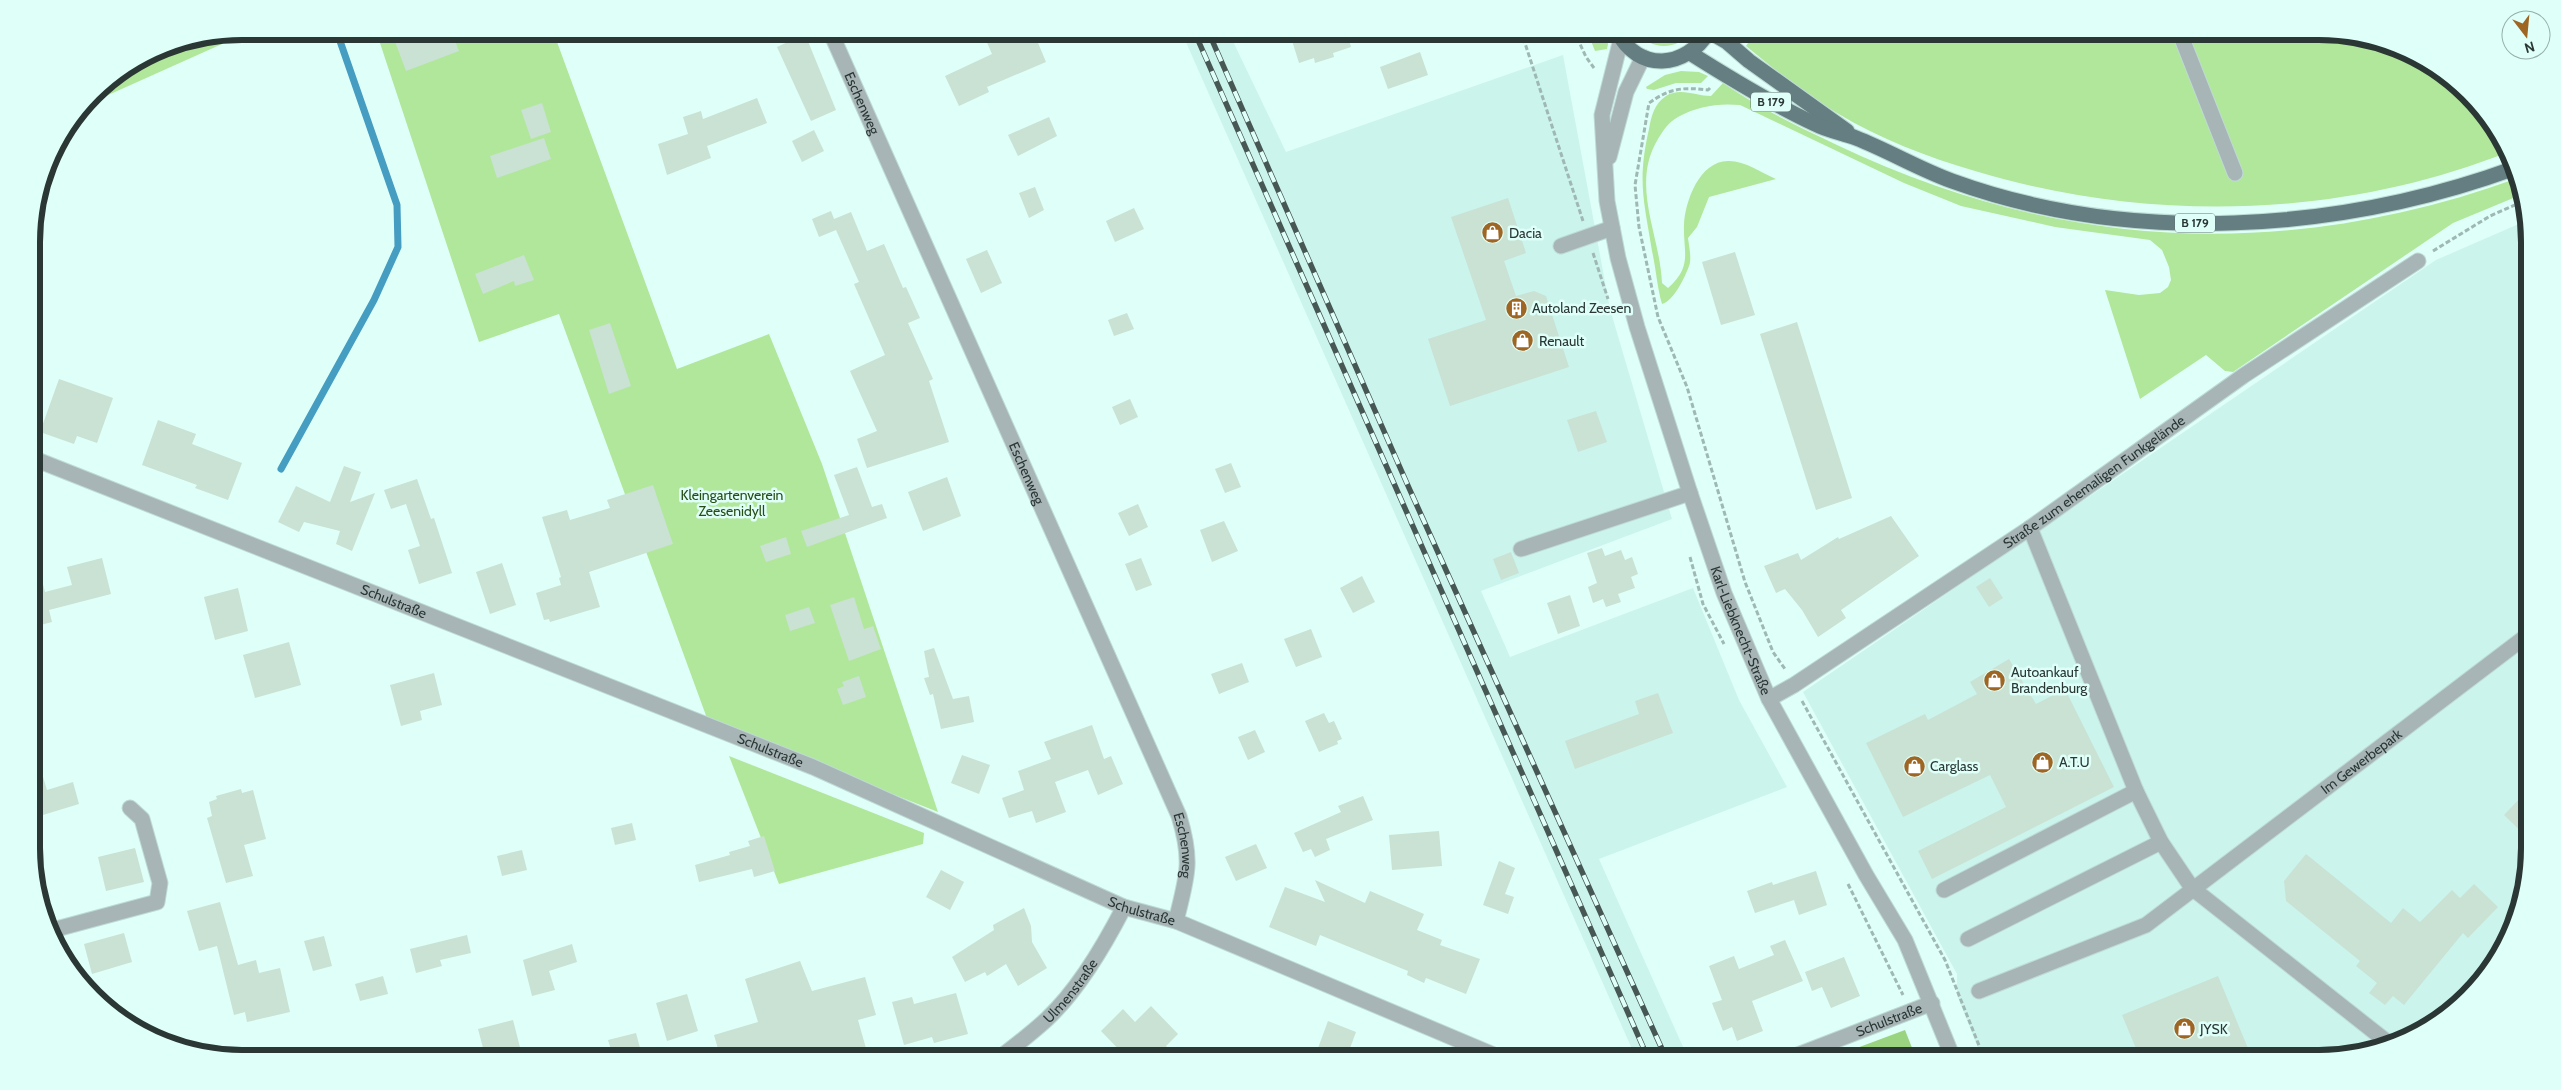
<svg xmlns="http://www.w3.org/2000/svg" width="2561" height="1090" font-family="Cabin,sans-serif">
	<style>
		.built { fill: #cbf4ed }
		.green { fill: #b1e79a }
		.forest { fill: #9ad480 }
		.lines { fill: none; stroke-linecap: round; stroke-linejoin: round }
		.stream { stroke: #459dc1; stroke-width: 7 }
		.building { fill: #c9e2d3 }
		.minor-casing { stroke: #bedbd6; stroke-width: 17 }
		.major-casing { stroke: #bedbd6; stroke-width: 17 }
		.path { stroke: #9fb8b3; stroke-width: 3; stroke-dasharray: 5 2.5; stroke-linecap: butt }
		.minor { stroke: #a7b5b7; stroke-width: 15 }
		.major { stroke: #657e81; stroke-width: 15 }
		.rail-casing { stroke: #475754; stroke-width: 5.5 }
		.rail { stroke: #dffff9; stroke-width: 4; stroke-dasharray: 11; stroke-linecap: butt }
		.labels { text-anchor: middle; stroke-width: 5; stroke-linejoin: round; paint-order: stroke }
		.shield { fill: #dffff9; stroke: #60736f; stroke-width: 1 }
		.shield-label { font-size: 12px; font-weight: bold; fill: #2a3734 }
		.street-label { font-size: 14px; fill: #2a3734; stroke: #dffff9 }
		.poi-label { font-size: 14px; fill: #2a3734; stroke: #dffff9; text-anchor: start }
		.park-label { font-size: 14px; fill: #284d14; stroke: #dffff9 }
		.rim { fill: none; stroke: #2a3734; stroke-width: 6 }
	</style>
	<rect width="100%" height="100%" fill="#dffff9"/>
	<g class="built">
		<path d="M1181,31H1228L1286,152L1563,55L1610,309L1672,519L1481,591L1510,657L1693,588L1739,700L1787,787L1599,859L1688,1058H1636Z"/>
		<path d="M2528,220L2530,848L2514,928L2486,976L2447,1015L2387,1047L2332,1058H1982L1957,995V974L1803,692L2436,260Z"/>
	</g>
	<g class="green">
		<path d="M242,31H251L86,105L103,84L162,47Z"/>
		<path d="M376,31H553L677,369L769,334L822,464L938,812L708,721L559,314L479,342Z"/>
		<path d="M1587,31H1605L1608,44L1607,49L1595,51Z"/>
		<path d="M1636,31H1692C1677,51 1651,51 1636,31Z"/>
		<path d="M1756,31H2319L2399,47L2447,75L2486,114L2508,152C2340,219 2148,223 1975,171C1927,157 1880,139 1837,113C1805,94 1775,70 1746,46Z"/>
		<path d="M1681,71L1699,72L1708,76L1701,83H1676L1654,90L1647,89L1646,87L1665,75Z"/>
		<path d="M1723,83C1759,108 1797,126 1837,145C2058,251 2287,262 2518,178L2523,194L2453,223L2233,372L2225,371L2206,355L2140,399L2105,290L2139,295L2160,293L2168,287L2171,280L2169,267L2162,250L2150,240L2055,227L1961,206L1904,183L1740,105C1718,103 1698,106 1678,117C1668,123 1664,129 1658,139C1630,185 1660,234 1662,283L1668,288C1693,266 1683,252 1684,225C1685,201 1700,160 1729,161C1745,161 1762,173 1776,179L1709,197L1697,227L1688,238C1689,246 1692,259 1689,266C1685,277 1674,301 1662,304C1657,286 1656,269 1652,251C1644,201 1637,181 1649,129C1651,117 1654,104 1666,96C1680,87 1696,96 1711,96Z"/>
		<path d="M729,756L924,833L923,844L779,884Z"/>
	</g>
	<path class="forest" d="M1905,1030L1916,1058H1830Z"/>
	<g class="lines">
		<path class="stream" d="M281,469L374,300L398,247L397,205L340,41L333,31"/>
	</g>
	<g class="building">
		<path d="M391,31H451L459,51L406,71Z"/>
		<path d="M982,31H1033L1046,62L987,87L989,92L959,106L945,76L992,54Z"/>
		<path d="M1289,31H1346L1351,47L1333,53L1334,57L1315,63L1314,58L1299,63Z"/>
		<path d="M805,34L836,110L811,121L777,47Z"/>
		<path d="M1420,52L1428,75L1388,89L1380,67Z"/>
		<path d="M757,98L767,123L707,146L711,158L667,175L658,144L688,134L683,117L701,111L703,119Z"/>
		<path d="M542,103L551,132L531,139L521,110Z"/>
		<path d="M1049,117L1057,136L1018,156L1008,135Z"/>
		<path d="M814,130L824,151L802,162L792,141Z"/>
		<path d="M544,138L551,159L497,178L490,156Z"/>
		<path d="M1035,187L1044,210L1029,218L1019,193Z"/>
		<path d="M1508,198L1526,253L1504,261L1516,296L1534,291L1546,296L1569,367L1450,406L1428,339L1486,320L1451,217Z"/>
		<path d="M1134,208L1144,229L1115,242L1106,221Z"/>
		<path d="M831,211L834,219L851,212L867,251L884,244L903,288L906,287L920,318L908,323L933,379L929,381L949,442L867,468L857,439L877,431L850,371L885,355L854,284L859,282L836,230L819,237L812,219Z"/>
		<path d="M987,250L1002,283L981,293L966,259Z"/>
		<path d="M1735,252L1755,315L1721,325L1702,262Z"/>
		<path d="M524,255L534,280L515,286L514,281L483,294L475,274Z"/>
		<path d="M1127,313L1134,329L1114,336L1108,320Z"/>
		<path d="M1797,322L1852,498L1816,510L1760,334Z"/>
		<path d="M610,323L631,386L609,394L589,330Z"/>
		<path d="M59,379L113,398L97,443L77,436L74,444L40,432Z"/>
		<path d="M1130,399L1138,417L1120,425L1112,407Z"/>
		<path d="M1596,411L1607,442L1578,452L1567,420Z"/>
		<path d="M158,420L196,434L192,444L242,463L228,500L195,488L197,485L142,465Z"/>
		<path d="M1231,463L1241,487L1225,493L1215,469Z"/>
		<path d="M344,466L361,472L350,502L375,493L352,551L336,544L340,531L304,522L299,532L278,522L296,486L330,502Z"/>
		<path d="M857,467L872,507L882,504L887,518L807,547L801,531L849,515L834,475Z"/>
		<path d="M947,477L961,516L923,531L908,492Z"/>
		<path d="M417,479L431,519L434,518L452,573L419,584L408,550L420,546L406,504L391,509L384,490Z"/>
		<path d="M653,485L673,544L589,572L600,607L550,622L549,619L544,620L536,593L561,585L559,578L561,577L542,517L567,510L570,520L610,508L607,500Z"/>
		<path d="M1138,504L1148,527L1129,536L1118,513Z"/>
		<path d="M1891,516L1919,556L1841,610L1846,618L1818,637L1802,610L1785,589L1776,593L1764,566L1798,553L1801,560L1838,537L1839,539Z"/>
		<path d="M1224,521L1238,551L1212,562L1200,530Z"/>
		<path d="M786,537L791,554L766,562L760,546Z"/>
		<path d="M1602,548L1605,556L1621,550L1625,560L1632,557L1638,574L1631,577L1635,588L1618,594L1621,602L1606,607L1603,599L1593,603L1588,587L1597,583L1587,553Z"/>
		<path d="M1511,552L1519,573L1501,580L1493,559Z"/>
		<path d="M102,558L111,594L49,610L52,622L33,627L32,570L39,569L45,592L72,585L67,567Z"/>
		<path d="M1141,558L1152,585L1136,591L1125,564Z"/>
		<path d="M502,563L516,605L490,614L476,572Z"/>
		<path d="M1362,576L1375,602L1353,613L1340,588Z"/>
		<path d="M1990,578L2003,598L1989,607L1976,587Z"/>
		<path d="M238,588L248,631L215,640L204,597Z"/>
		<path d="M1570,595L1580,626L1558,634L1547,603Z"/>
		<path d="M854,597L864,629L873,626L881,649L849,661L830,605Z"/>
		<path d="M809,607L815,623L790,631L785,615Z"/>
		<path d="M1311,629L1322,657L1296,667L1284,639Z"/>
		<path d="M289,642L301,685L255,698L243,655Z"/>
		<path d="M934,648L953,699L969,696L974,722L941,729L933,694L930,695L924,678L929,677L924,651Z"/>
		<path d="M2009,659L2036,704L2065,689L2114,787L1932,879L1918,851L2006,807L1990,775L1903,817L1866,743L1925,714L1928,720L1977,694L1970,682Z"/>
		<path d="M1242,663L1249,682L1219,694L1211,674Z"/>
		<path d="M434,673L442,705L420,711L422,720L401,726L390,685Z"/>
		<path d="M859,676L866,697L843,705L837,689L844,686L842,682Z"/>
		<path d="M1658,693L1673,733L1575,769L1565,741L1639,714L1635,701Z"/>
		<path d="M1324,713L1329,723L1334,721L1342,739L1337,741L1338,744L1319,752L1305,721Z"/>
		<path d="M1092,725L1104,759L1111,756L1123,784L1098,795L1088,770L1055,782L1066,812L1036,823L1032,811L1009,818L1002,798L1024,790L1018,771L1051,759L1044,742Z"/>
		<path d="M1255,730L1265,752L1248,760L1238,737Z"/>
		<path d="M962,755L990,765L979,794L951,783Z"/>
		<path d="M37,757L47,790L73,782L79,804L33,818V758Z"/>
		<path d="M2530,788V840L2504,815Z"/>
		<path d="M241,789L242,793L253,790L266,839L244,845L253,876L226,883L207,818L212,816L209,802L217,799L216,796Z"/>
		<path d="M1363,796L1373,820L1326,839L1330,850L1315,857L1311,849L1303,852L1294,833L1341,812L1338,806Z"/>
		<path d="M632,823L636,840L615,845L611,828Z"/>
		<path d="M1439,831L1442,866L1392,870L1389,835Z"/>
		<path d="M764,836L775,871L754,877L752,869L699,882L695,865L730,855L729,852L750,846L748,841Z"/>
		<path d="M1256,844L1267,868L1236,881L1225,857Z"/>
		<path d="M135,848L144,882L106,891L98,857Z"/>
		<path d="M522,850L527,870L502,876L497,856Z"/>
		<path d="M2306,854L2391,923L2403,908L2420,922L2452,890L2460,898L2474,884L2498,907L2468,938L2463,933L2404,1005L2393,996L2385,1005L2369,993L2377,983L2356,966L2360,961L2286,901L2284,881Z"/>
		<path d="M1499,861L1515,868L1505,894L1514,897L1508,914L1483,905Z"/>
		<path d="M941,870L964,882L950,910L926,897Z"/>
		<path d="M1816,871L1827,905L1799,915L1794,900L1755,913L1747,891L1772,882L1773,885Z"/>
		<path d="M1315,880L1365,903L1370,891L1424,914L1417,930L1442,940L1440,945L1480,959L1466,994L1426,978L1424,983L1407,975L1408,971L1320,935L1316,946L1269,927L1285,887L1325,902Z"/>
		<path d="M220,902L238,965L256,960L259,973L280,968L290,1012L247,1022L245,1012L234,1015L217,946L199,951L187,911Z"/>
		<path d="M1024,908L1031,926L1032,942L1047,968L1018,986L1006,964L987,976L985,972L965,982L952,957L994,930L993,925Z"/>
		<path d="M124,933L132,962L92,974L84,944Z"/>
		<path d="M467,935L471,953L440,960L442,966L416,973L410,949Z"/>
		<path d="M324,936L332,966L313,971L304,941Z"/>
		<path d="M1785,940L1803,981L1752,1001L1763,1031L1737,1041L1732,1027L1723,1031L1712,1003L1722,1000L1709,966L1734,956L1739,969L1774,955L1770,946Z"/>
		<path d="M572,944L577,962L549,971L555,990L532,996L523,960Z"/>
		<path d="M1844,957L1860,996L1831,1008L1822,987L1812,991L1805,972Z"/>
		<path d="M800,961L812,991L865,977L876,1015L858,1020L869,1059H721L714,1035L758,1022L745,979Z"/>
		<path d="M383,976L388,994L360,1001L355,984Z"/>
		<path d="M2218,976L2252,1058H2140L2122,1015Z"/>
		<path d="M956,993L968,1034L934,1043L932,1037L904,1045L892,1002L912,997L914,1004Z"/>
		<path d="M687,994L698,1031L667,1041L656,1003Z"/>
		<path d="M1151,1006L1178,1034L1166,1046L1178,1059H1128L1101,1031L1123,1009L1135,1022Z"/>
		<path d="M513,1020L523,1059H486L478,1029Z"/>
		<path d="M1328,1021L1356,1032L1346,1059H1314Z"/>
		<path d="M636,1033L643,1059H614L608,1040Z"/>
	</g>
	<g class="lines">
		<defs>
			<g id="minor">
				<path id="s1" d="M830,31L1179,816C1193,862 1187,876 1176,921"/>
				<path d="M2179,31L2235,173"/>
				<path id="s2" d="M1621,39L1602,115L1607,201L1618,258L1637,327L1690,493L1724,593L1769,699L1866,875L1905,940L1953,1058"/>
				<path d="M1609,157L1626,92L1643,57"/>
				<path d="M1561,246L1612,228"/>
				<path id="s3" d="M32,458L813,767L1124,907L1176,921L1501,1058"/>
				<path d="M2030,528L2136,791L2161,842L2192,888L2391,1045"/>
				<path d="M1521,549L1690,493"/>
				<path id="s4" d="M1769,699L1794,685L2030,528L2243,376L2418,261"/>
				<path d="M1944,890L2136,791"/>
				<path d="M49,931L157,902L160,883L142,819L130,808"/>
				<path d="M1968,939L2161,842"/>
				<path id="s5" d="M1979,991L2146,925L2529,634"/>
				<path id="s6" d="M1790,1058L1932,1003"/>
				<path id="s7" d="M998,1059C1015,1046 1032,1033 1047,1019C1079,989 1104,946 1124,907"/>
			</g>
			<g id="major">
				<path d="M1617,31C1638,73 1686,69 1709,31"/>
				<path d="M1708,31L1727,42L1749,61L1847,131"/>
				<path d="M1690,53C1731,79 1772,104 1815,124C1828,131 1843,133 1856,138C1889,151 1919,169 1952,181C2131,246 2339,232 2515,168"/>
			</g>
		</defs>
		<use href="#minor" class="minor-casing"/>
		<use href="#major" class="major-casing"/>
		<g class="path">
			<path d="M1521,31L1583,221"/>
			<path d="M1574,31L1586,57L1594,68"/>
			<path d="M1710,88L1708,90C1683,87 1670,88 1649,103L1635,185L1639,227L1658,317L1687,387L1745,582L1773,652L1785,669"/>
			<path d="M2433,251L2490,216L2524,201"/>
			<path d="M1593,253L1608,299"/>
			<path d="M1690,557L1703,604L1724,644"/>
			<path d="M1802,701L1945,960L1984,1058"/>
			<path d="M1848,884L1903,995"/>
			<path d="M971,1059L980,1054"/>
		</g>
		<use href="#minor" class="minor"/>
		<use href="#major" class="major"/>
		<defs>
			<g id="rail">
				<path d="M1194,31L1648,1058"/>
				<path d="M1208,31L1409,488L1666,1058"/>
			</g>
		</defs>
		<use href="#rail" class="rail-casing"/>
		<use href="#rail" class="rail"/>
	</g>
	<defs>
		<symbol id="shop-disc" viewBox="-11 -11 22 22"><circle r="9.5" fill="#9e6523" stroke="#dffff9"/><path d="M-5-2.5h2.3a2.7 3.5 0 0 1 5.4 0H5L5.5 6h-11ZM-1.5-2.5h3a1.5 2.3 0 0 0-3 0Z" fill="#fff"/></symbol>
		<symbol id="building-disc" viewBox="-11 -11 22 22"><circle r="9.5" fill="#9e6523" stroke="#dffff9"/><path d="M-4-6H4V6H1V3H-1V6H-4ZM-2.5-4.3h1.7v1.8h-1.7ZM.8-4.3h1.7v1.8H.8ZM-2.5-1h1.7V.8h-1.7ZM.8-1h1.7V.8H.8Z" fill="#fff"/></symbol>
	</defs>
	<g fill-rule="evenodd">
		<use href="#shop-disc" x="1480" y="220" width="25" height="25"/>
		<use href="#building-disc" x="1504" y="296" width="25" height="25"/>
		<use href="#shop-disc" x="1510" y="328" width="25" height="25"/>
		<use href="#shop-disc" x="1982" y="668" width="25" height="25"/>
		<use href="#shop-disc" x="2030" y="750" width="25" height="25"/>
		<use href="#shop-disc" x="1902" y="754" width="25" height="25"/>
		<use href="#shop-disc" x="2172" y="1016" width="25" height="25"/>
	</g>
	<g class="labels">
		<g class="shield">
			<rect x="1751" y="92.5" width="40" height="19" rx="4"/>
			<rect x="2175" y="213.5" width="40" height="19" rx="4"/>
		</g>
		<g class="shield-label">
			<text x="1771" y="106">B 179</text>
			<text x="2195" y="227">B 179</text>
		</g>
		<g class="street-label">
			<text dy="5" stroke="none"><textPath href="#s1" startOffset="79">Eschenweg</textPath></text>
			<text dy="5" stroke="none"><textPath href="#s1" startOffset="484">Eschenweg</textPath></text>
			<text dy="5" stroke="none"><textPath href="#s4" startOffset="391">Straße zum ehemaligen Funkgelände</textPath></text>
			<text dy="5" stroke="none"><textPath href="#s3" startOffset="389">Schulstraße</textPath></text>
			<text dy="5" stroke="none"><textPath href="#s2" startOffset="615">Karl-Liebknecht-Straße</textPath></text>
			<text dy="5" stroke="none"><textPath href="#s3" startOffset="794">Schulstraße</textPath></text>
			<text dy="5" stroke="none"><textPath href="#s5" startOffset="450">Im Gewerbepark</textPath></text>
			<text dy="5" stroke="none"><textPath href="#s1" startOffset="889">Eschenweg</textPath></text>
			<text dy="5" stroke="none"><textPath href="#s3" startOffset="1199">Schulstraße</textPath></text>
			<text dy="5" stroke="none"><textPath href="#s7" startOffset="100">Ulmenstraße</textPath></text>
			<text dy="5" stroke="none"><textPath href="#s6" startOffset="106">Schulstraße</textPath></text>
		</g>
		<g class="poi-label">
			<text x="1509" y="238">Dacia</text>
			<text x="1532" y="313">Autoland Zeesen</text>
			<text x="1539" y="346">Renault</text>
			<text x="2011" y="677">Autoankauf<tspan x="2011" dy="16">Brandenburg</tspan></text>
			<text x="2059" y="767">A.T.U</text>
			<text x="1930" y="771">Carglass</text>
			<text x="2200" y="1034">JYSK</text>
		</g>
		<g class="park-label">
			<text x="732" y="500">Kleingartenverein<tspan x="732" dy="16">Zeesenidyll</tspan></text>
		</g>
	</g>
	<path d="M0 0H2561V1090H0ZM242 40H2319A202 202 0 0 1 2521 242V848A202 202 0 0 1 2319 1050H242A202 202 0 0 1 40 848V242A202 202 0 0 1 242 40Z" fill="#dffff9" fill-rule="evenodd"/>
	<path class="rim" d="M242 40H2319A202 202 0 0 1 2521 242V848A202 202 0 0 1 2319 1050H242A202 202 0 0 1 40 848V242A202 202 0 0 1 242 40Z"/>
	<g transform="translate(2526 35) rotate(164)"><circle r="24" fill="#dffff9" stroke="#97afaa"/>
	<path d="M0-4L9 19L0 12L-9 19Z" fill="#9e6523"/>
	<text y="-8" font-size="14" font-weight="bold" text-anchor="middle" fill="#2a3734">N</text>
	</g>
</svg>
